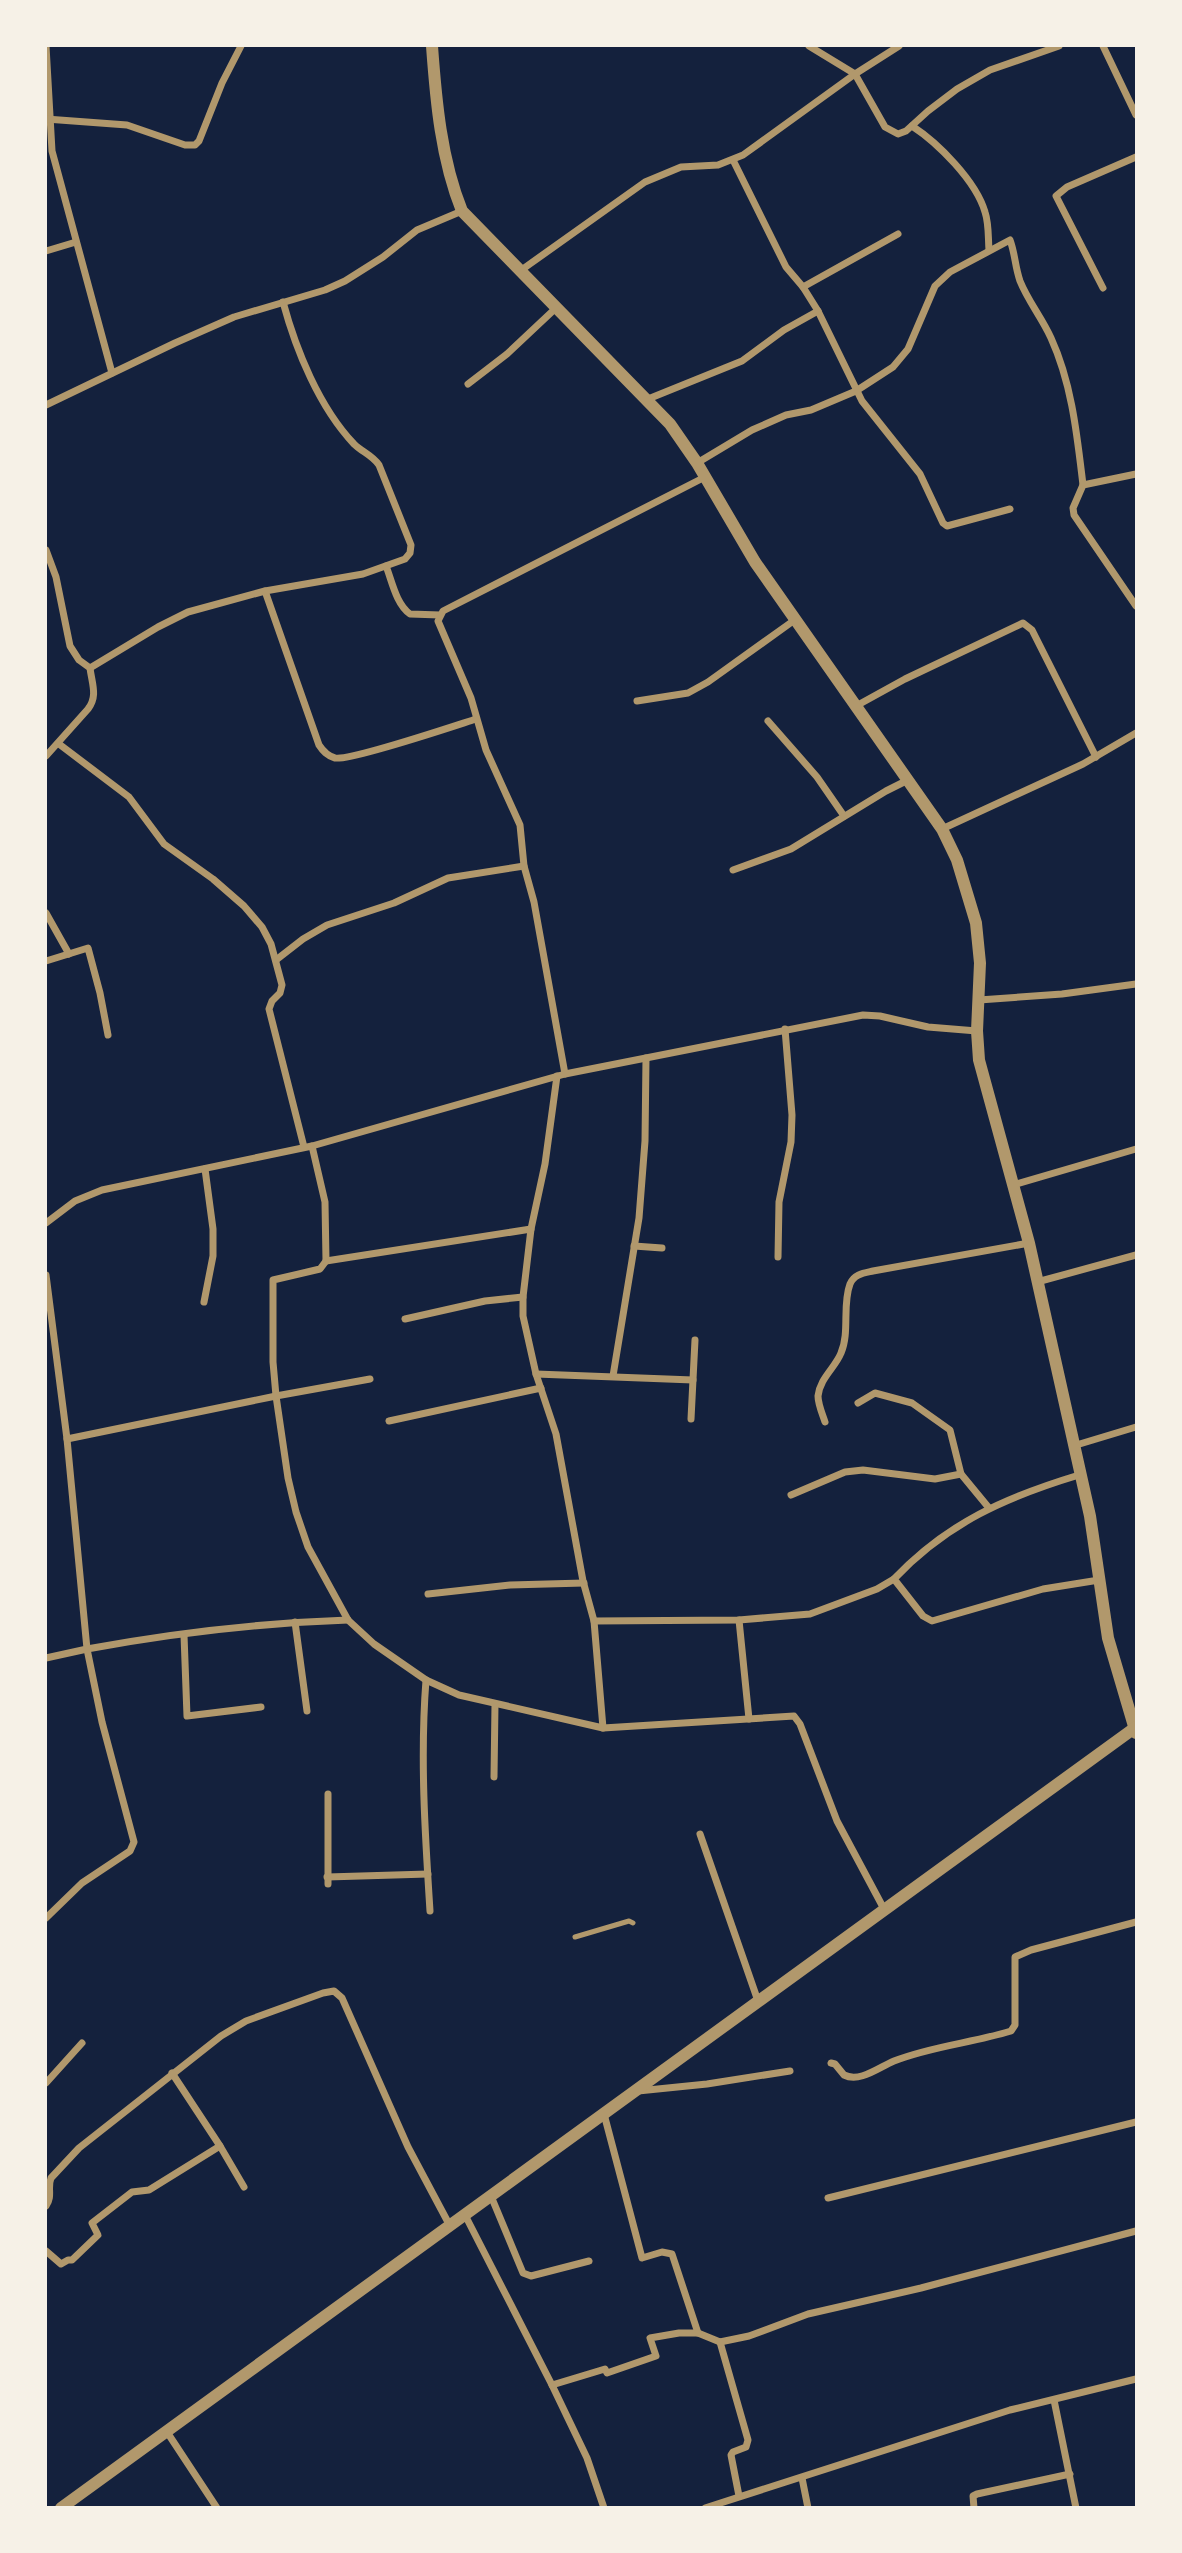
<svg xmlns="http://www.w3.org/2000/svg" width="1182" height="2553" font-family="Montserrat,sans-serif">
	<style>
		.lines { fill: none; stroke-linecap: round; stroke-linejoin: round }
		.service { stroke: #b1986c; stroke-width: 5 }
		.minor { stroke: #b1986c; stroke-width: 7 }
		.tertiary { stroke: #b1986c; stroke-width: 12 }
	</style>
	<rect width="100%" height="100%" fill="#14213d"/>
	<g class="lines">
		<path class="service" d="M575,1937L629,1921L633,1923"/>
		<g class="minor">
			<path d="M46,46L52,151L112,373"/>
			<path d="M809,46L855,74L885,127L898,134L906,131L928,111L957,89L990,70L1059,46"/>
			<path d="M1103,46L1136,115"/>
			<path d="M46,119L127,125L185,145H195L199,141L222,83L241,46"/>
			<path d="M912,126C938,143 976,181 985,212C989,224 988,237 989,250"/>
			<path d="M733,160L786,267L803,287L818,311L862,401L920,474L943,523L947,526L1010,509"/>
			<path d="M46,251L76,242"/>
			<path d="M520,271L645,182L681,167L718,165L743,155L855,74L899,46"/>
			<path d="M803,287L898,234"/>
			<path d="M1103,288L1056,196L1067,187L1136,157"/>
			<path d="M468,384L507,354L557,307"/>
			<path d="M648,399L742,361L784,330L818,311"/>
			<path d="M46,405L175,343L234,317L325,290L345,281L383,257L417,230L462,211"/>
			<path d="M697,463L752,430L786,415L811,410L856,391L893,367L908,349L935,286L950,272L1010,240C1015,253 1015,267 1020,281C1028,301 1042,318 1051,338C1072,384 1077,435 1083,485"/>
			<path d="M1136,474L1083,485L1073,508L1074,515L1136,606"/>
			<path d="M46,550L56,577L70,646L79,660L90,668C92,684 98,696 88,709L46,756"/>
			<path d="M386,566C392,581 396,604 410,614L440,615"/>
			<path d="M265,591L319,745C323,751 327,756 335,758C350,761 454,726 476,719"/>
			<path d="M90,668L158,627L188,612L265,591L363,574L405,559L410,553L411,545L379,465C372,455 362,452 354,444C319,407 296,350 283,302"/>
			<path d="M637,701L688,693L708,682L796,619"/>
			<path d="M856,706L905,679L1023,623L1032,630L1096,757"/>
			<path d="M768,721L817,777L844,816"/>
			<path d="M59,744L129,797L164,844L213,879L244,906L262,927L271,944L282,985L280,993L272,1001L269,1009L304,1147"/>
			<path d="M942,829L1083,764L1136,733"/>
			<path d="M733,870L791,849L886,791L908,780"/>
			<path d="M46,913L69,954"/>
			<path d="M276,960L303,939L327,925L394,903L448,878L524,866"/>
			<path d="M46,961L88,948L100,993L108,1035"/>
			<path d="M979,1000L1062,994L1136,984"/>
			<path d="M565,1074L534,902L524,866L520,825L486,750L471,698L438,621L443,611L705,477"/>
			<path d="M557,1076L545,1164L531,1229L523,1297V1316L536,1374L556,1434L583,1581L594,1621L603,1728"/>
			<path d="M312,1146L325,1202L326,1261L320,1269L273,1280V1362L276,1396L288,1478L296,1512L308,1547L348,1620L374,1644L426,1680L459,1695L603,1728L794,1716L800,1724L837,1821L884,1909"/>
			<path d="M1013,1185L1136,1149"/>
			<path d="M46,1223L75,1201L102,1190L312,1146L565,1074L863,1015L880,1016L928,1027L977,1031"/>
			<path d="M634,1246L662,1248"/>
			<path d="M778,1257L779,1202L791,1142L792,1115L785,1029"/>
			<path d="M326,1261L531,1229"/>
			<path d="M46,1275L67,1439L87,1649L46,1658"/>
			<path d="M1037,1282L1136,1255"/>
			<path d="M204,1302L213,1256V1229L205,1169"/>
			<path d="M405,1319L485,1301L523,1297"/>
			<path d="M536,1374L693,1380"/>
			<path d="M613,1376L639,1218L645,1141L646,1058"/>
			<path d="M858,1403L875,1393L912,1403L950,1430L961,1474L989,1508"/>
			<path d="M691,1419L695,1340"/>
			<path d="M389,1421L541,1388"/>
			<path d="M825,1422C822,1413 818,1404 818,1396C820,1378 835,1368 841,1353C850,1332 842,1305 850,1284C854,1274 864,1273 873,1271L1029,1243"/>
			<path d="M67,1439L276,1396L370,1379"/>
			<path d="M1073,1446L1136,1427"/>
			<path d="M1079,1475C1006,1497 947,1523 894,1579L923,1616L932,1621L1043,1589L1099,1580"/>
			<path d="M791,1495L845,1472L863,1470L935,1479L961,1474"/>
			<path d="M428,1594L510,1585L584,1583"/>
			<path d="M739,1620L749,1719"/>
			<path d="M594,1621L739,1620L810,1614L877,1589L894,1579"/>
			<path d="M295,1622L307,1711"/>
			<path d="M184,1635L187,1716L261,1707"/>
			<path d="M426,1680C420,1757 425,1834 430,1911"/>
			<path d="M494,1777L495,1704"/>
			<path d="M700,1834L758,2001"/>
			<path d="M327,1877L428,1874"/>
			<path d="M328,1884V1794"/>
			<path d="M46,1918L82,1883L130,1851L134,1842L102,1722L87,1649C173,1633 261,1623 348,1620"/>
			<path d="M831,2063L835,2064L844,2075C860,2083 879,2067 894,2061C932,2046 972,2043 1011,2031L1015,2025V1957L1031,1950L1136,1922"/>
			<path d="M172,2073L220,2146L244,2187"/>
			<path d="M46,2083L82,2043"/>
			<path d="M638,2091L707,2084L790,2071"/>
			<path d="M604,2114L642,2258L662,2252L672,2254L698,2333"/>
			<path d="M491,2196L523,2273L531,2276L589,2261"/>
			<path d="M828,2198L1136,2122"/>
			<path d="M46,2206C53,2196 47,2188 51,2178L79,2148L221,2036L246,2021L323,1993L334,1991L342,1998L408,2147L450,2226"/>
			<path d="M465,2215L552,2385L587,2458L604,2508"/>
			<path d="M46,2251L61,2264L68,2260H72L98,2235L92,2223L132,2192L149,2190L220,2146"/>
			<path d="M720,2342L748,2440L746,2447L733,2452L731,2455L739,2496"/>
			<path d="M552,2385L605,2369L607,2373L656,2356L650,2338L679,2333H698L720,2342L749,2336L808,2314L921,2288L1136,2231"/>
			<path d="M1054,2400L1076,2508"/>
			<path d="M167,2432L217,2508"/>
			<path d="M802,2478L808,2508"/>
			<path d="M705,2508L1010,2410L1136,2379"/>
			<path d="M974,2508L973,2496L977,2494L1070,2474"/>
		</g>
		<g class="tertiary">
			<path d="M432,46C436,101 441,159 462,211L670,424L697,463L755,562L942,829L957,860L976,923L980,963L977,1031L979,1060L1029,1243L1090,1516L1108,1638L1136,1733"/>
			<path d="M61,2508L1136,1727"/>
		</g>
	</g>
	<rect width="1182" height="2553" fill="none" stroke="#f6f1e7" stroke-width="94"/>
</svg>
